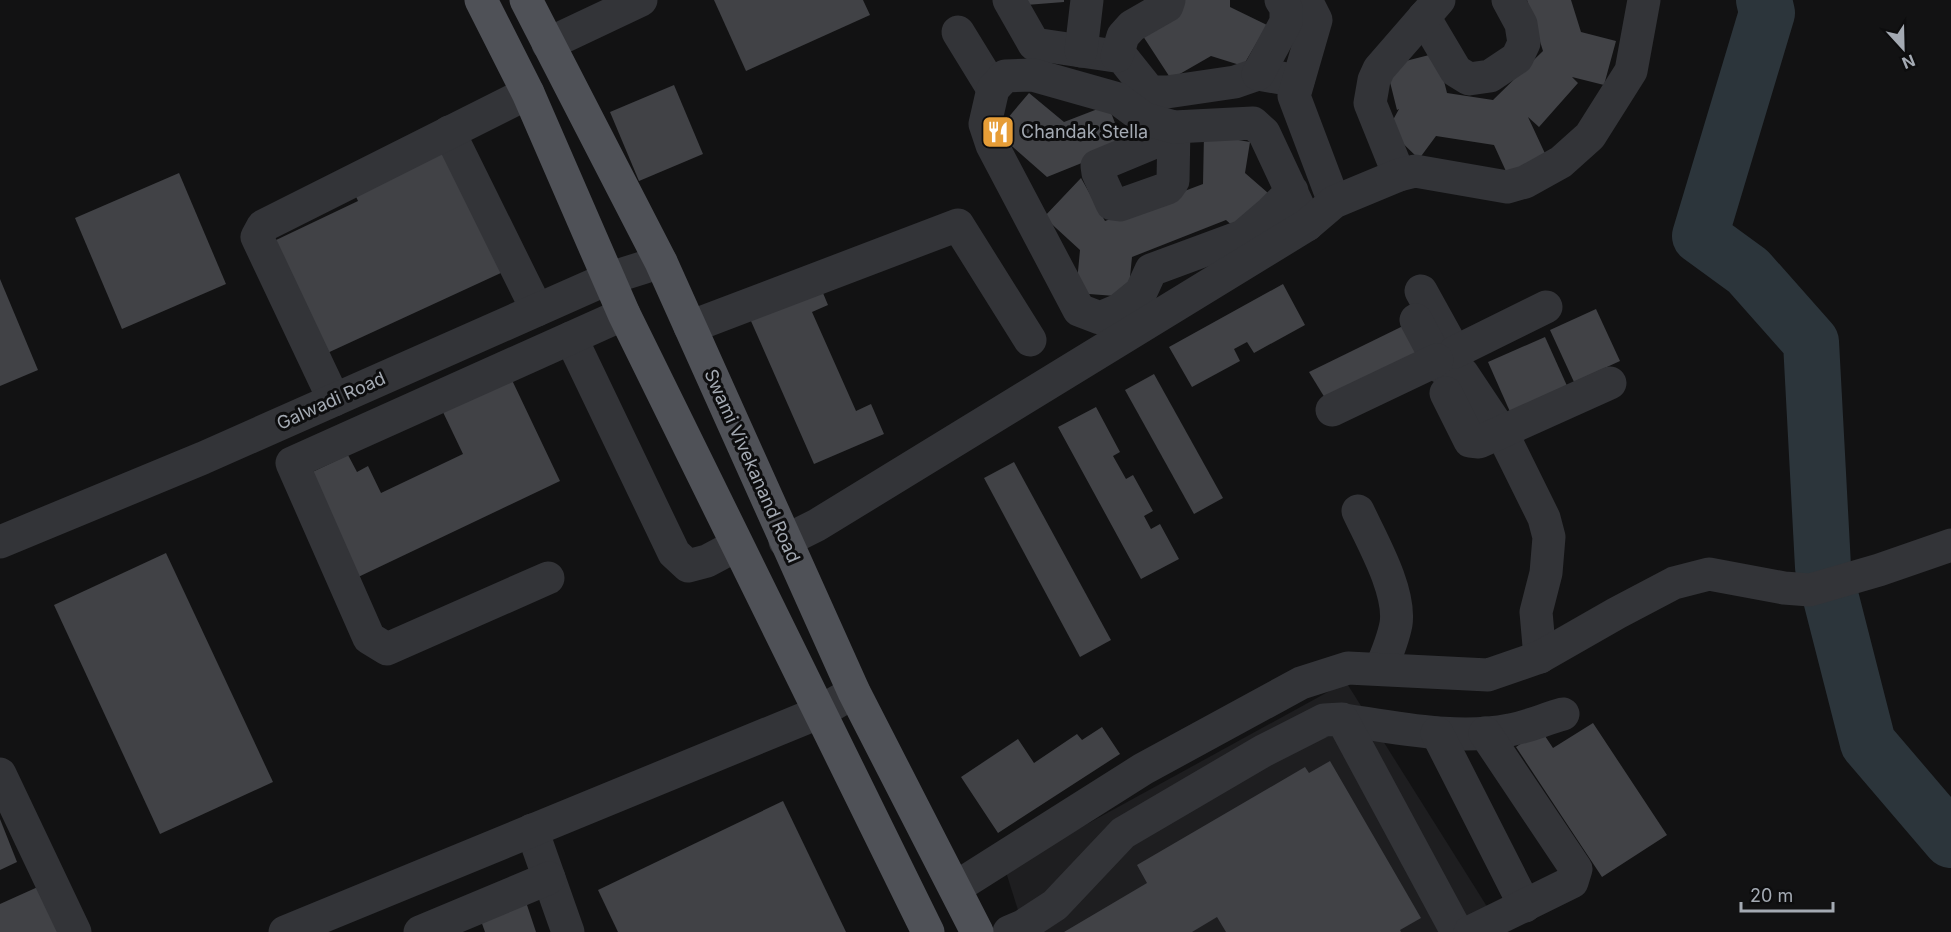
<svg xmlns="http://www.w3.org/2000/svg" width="1951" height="932" font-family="Inter,sans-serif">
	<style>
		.built { fill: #1e1e20 }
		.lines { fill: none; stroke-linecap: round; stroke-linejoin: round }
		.river { stroke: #2c353b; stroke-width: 56 }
		.building { fill: #414246 }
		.minor { stroke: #333438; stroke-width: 33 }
		.major { stroke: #4f5157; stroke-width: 33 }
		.labels { text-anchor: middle; stroke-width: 6; stroke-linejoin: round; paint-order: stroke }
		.poi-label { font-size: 18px; fill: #a4aab3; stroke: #0d0d0e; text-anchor: start }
		.street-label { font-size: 18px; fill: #a4aab3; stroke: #0d0d0e }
	</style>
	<rect width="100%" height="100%" fill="#121213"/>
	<path class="built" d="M1346,682L1503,932H1025L1005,869Z"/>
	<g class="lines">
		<path class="river" d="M1764,0L1767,13L1700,236L1748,271L1811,342L1823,567L1868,743L1951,840"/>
	</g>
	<g class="building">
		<path d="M714,0H863L870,15L746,71Z"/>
		<path d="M1025,0H1064V2L1026,5Z"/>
		<path d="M1179,0H1230V7L1267,25L1243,66L1211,56L1171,79L1139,30L1179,16Z"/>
		<path d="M1527,0H1571L1581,32L1616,41L1604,85L1572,77L1578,83L1539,127L1528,117L1549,162L1510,180L1494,145L1436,136L1419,159L1388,129L1399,109L1397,110L1386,66L1437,53L1447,93L1493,100L1543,51Z"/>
		<path d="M674,85L703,154L639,181L610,112Z"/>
		<path d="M1029,93L1064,122L1108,105L1124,146L1047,177L996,132Z"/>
		<path d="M1204,134L1250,142L1245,173L1268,193L1236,229L1226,220L1132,257L1128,297L1076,293L1080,250L1044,217L1081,178L1105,221L1203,184Z"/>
		<path d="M444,147L503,272L323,355L274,241L358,201L353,190Z"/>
		<path d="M179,173L226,284L122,329L75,218Z"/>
		<path d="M0,279L38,370L0,386Z"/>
		<path d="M818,281L828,305L812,312L856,411L871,404L884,434L814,464L747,312Z"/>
		<path d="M1283,284L1305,325L1254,353L1247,342L1234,349L1240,361L1192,387L1169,347Z"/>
		<path d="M1596,309L1620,361L1574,382L1550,330Z"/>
		<path d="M1403,326L1421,359L1328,403L1309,372Z"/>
		<path d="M1545,337L1568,388L1511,414L1488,362Z"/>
		<path d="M1154,374L1223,498L1194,514L1125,390Z"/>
		<path d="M511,378L560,481L354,579L304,476L348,455L357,472L368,466L381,493L463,454L442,410Z"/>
		<path d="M1096,407L1120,452L1113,456L1126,479L1133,475L1153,511L1144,516L1151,529L1160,524L1179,559L1141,579L1058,427Z"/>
		<path d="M1014,462L1111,640L1080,657L984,478Z"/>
		<path d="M166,553L273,782L160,834L54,605Z"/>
		<path d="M1593,723L1667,835L1602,877L1516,747L1541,730L1553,748Z"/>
		<path d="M1102,727L1120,754L998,833L961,777L1018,739L1034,763L1077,734L1082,740Z"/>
		<path d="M1330,761L1421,918L1400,930L1401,932H1226L1217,917L1192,932H1064L1147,883L1137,865L1305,767L1309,773Z"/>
		<path d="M783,801L846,932H618L598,890Z"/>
		<path d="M0,819L17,862L0,870Z"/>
		<path d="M40,886L62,932H0V904Z"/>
		<path d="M526,902L536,932H485L480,918Z"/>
	</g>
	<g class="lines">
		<g class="minor">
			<path d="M1009,0L1034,44L1122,57L1150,92H1167L1235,82L1258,74L1298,81"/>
			<path d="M1306,0L1316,20L1294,96L1334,202"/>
			<path d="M1424,17L1456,71L1469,79L1490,76L1517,58L1524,43L1521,24L1508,0"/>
			<path d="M958,32L993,89"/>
			<path d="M548,44L641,0"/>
			<path d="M1081,51L1087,0"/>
			<path d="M1117,56L1123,36L1132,26L1167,6L1169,0"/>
			<path d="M1258,74L1286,22V8L1281,0"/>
			<path d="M449,132L537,310"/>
			<path d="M1174,134L1097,166L1098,173L1112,204L1120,205L1168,188L1173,181L1174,127"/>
			<path d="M1399,175L1370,103L1374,80L1379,69L1439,0"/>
			<path d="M1292,191L1271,212L1243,236L1151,270L1141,292L1119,310L1100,318L1079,310L992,145L985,124L993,89L1005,76L1033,75L1118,99L1145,119L1174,127L1253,123L1264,133L1307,225"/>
			<path d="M1421,291L1447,338"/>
			<path d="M1416,320L1441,367L1462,373L1502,433L1544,518L1549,537L1546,573L1536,612L1540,657"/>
			<path d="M690,327L958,225L1030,340"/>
			<path d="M571,338L674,553L688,566L707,561L737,545"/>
			<path d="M1455,352L1546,307"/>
			<path d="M1446,393L1470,441L1479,442L1610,383"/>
			<path d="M334,400L257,237L263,226L528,93"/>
			<path d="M1332,410L1437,360"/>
			<path d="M1358,511C1372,541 1401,591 1396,624C1393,640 1387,654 1381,668"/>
			<path d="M785,541L817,525L1307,225L1334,202L1399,175L1415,171L1507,187L1525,182L1561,162L1590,136L1631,71L1644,0"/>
			<path d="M0,542L203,458L607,279L661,262"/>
			<path d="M548,578L387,649L369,638L292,463L624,314"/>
			<path d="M1343,720C1397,727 1455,741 1510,730C1527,727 1545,719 1563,714"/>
			<path d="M1437,733L1525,906"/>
			<path d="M0,774L75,932"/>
			<path d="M532,830L568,932"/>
			<path d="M955,888L1143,769L1301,683L1348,668L1488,675L1540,657L1617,613L1674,583L1709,574L1784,588L1810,590L1879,570L1951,545"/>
			<path d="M285,932L818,713L854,692"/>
			<path d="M420,932L549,878"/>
			<path d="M1009,932L1023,926L1055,905L1123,833L1263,751L1324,720L1342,719L1457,932"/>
			<path d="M1470,932L1572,882L1576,869L1485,733"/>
		</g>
		<g class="major">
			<path d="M481,0L528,93L624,314L928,932"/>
			<path d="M526,0L661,262L854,692L977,932"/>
		</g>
	</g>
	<defs>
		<symbol id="restaurant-square" viewBox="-11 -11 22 22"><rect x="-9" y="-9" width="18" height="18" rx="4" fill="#e69d37" stroke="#0d0d0e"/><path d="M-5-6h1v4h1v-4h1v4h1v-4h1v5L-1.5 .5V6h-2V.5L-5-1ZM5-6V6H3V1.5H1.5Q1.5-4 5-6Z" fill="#fff"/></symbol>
	</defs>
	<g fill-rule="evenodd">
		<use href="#restaurant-square" x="979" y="113" width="38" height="38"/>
	</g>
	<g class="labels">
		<g class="poi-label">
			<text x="1021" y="138">Chandak Stella</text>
		</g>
		<g class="street-label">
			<text transform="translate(331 401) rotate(-24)" y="6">Galwadi Road</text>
			<text transform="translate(752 466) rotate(66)" y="6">Swami Vivekanand Road</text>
		</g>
	</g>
	<g transform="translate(1903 48) rotate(158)" stroke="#0d0d0e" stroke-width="4.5" paint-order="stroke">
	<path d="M0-4.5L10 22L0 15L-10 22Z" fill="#a4aab3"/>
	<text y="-9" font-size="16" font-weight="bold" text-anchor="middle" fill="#a4aab3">N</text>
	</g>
	<path d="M1741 902v9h92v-9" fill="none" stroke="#a4aab3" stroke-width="3"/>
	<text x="1750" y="902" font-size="18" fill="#a4aab3" stroke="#0d0d0e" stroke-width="4.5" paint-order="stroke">20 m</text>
</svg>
